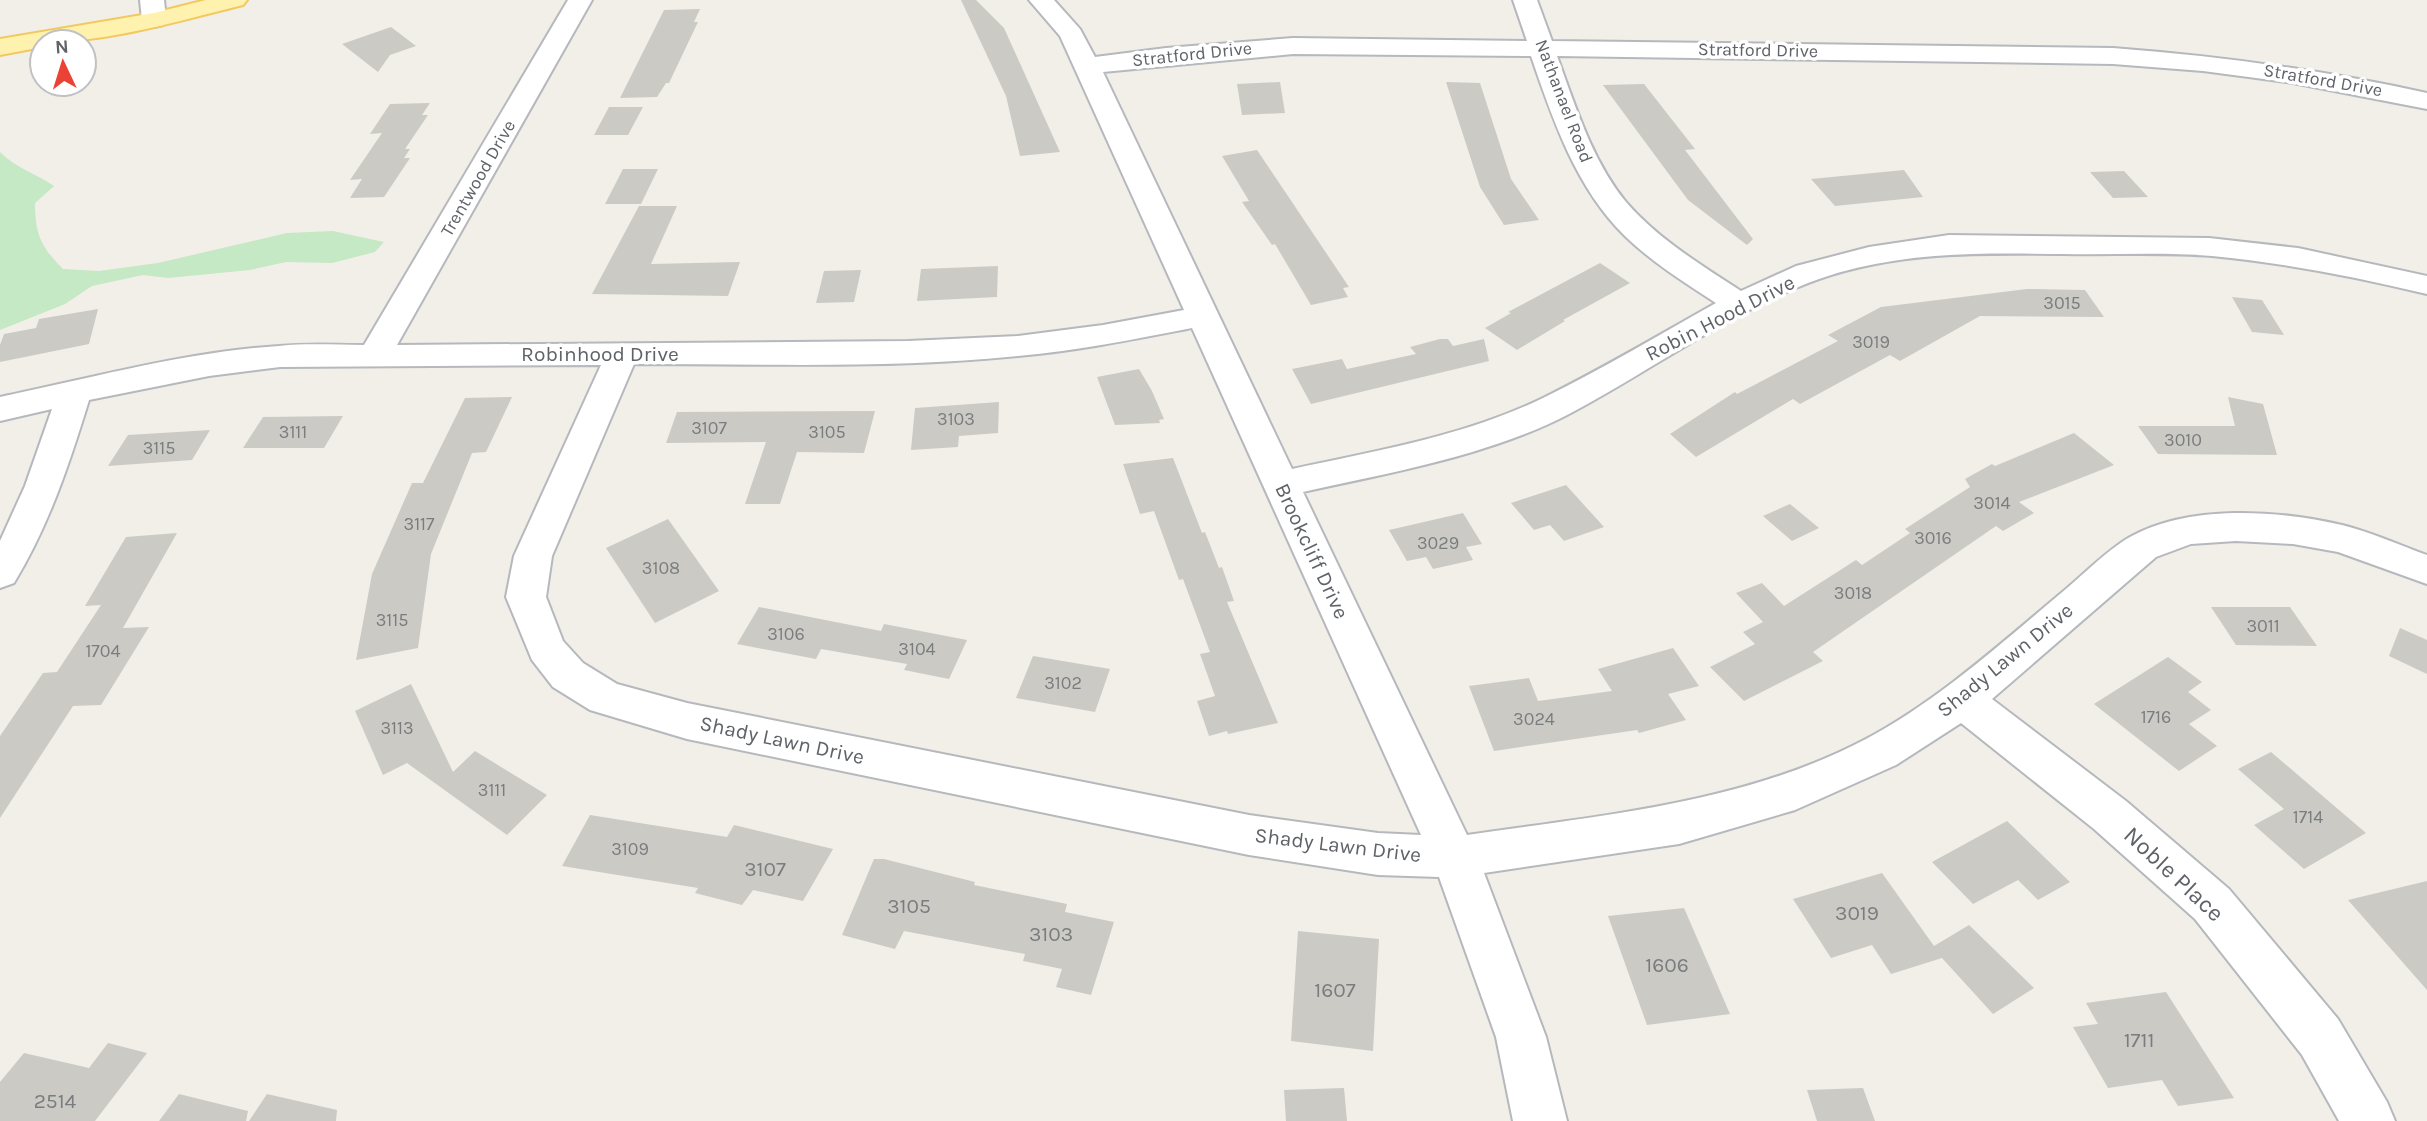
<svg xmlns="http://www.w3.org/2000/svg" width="2427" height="1121" font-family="Karla,sans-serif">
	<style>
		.green { fill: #c5e8c5 }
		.building { fill: #cccac5 }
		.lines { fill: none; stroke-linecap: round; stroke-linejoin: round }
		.minor-casing { stroke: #b5b8bc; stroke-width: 4 }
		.major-casing { stroke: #f2c960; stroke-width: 4 }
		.minor { fill: #fff; fill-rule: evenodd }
		.major { fill: #fff2af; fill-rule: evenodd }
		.labels { text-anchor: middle; stroke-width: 7; stroke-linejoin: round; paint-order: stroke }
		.far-street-label { font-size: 18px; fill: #5f6368; stroke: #fff }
		.number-label { font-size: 18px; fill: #7a7d7f }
		.street-label { font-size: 21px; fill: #5f6368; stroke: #fff }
		.near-number-label { font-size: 21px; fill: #7a7d7f }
		.near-street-label { font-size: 24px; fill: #5f6368; stroke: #fff }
	</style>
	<rect width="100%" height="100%" fill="#f1efe8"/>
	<path class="green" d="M0,152C14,167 37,174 54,186L35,203C35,234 41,247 63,269L99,271L158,263L287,233L333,231L384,242L375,252L332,263L286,262L250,270L168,278L143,275L92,286L65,304L0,330Z"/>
	<g class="building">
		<path d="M961,0H976L1004,28L1060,152L1020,156L1006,96Z"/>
		<path d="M700,9L694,22H698L669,83H666L657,97L620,98L664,10Z"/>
		<path d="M391,27L416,46L390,55L378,72L342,44Z"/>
		<path d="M1280,82L1285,113L1242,115L1237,84Z"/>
		<path d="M1446,82L1480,83L1511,179L1539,220L1504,225L1480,187Z"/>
		<path d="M1644,84L1695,149L1685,150L1753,239L1747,245L1688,200L1603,85Z"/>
		<path d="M430,103L422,115H428L405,149H410L404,158H410L384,197L350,198L362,179L350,180L382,133L370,134L390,104Z"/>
		<path d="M609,107H643L628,135H594Z"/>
		<path d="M1257,150L1349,287L1343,288L1348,297L1311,305L1275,244L1272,245L1242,202L1249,201L1222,156Z"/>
		<path d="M623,169H658L641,204H605Z"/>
		<path d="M1904,170L1923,197L1835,206L1811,179Z"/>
		<path d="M2124,171L2148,197L2113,198L2090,172Z"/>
		<path d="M639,206H677L651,264L740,262L728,296L592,294Z"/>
		<path d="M1600,263L1630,283L1563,320L1565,321L1517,350L1485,328L1511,313L1508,312Z"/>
		<path d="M998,266L997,297L917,301L921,269Z"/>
		<path d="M861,270L854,302L816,303L824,271Z"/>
		<path d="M2027,289L2085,290L2104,317L1980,316L1900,361L1890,355L1800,404L1793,399L1696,457L1670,434L1735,392L1737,394L1838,341L1828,335L1881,307Z"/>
		<path d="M2232,297L2262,300L2284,335L2252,332Z"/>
		<path d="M98,309L89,344L0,362V345L4,334L36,328L39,319Z"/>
		<path d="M1440,339H1448L1453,346L1484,339L1489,361L1311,404L1292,369L1342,359L1347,369L1416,354L1410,347Z"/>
		<path d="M1139,369L1152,391L1164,419L1159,420L1160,423L1115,425L1097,377Z"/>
		<path d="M512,397L486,452L472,453L431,554L418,648L356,660L372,574L412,483H423L465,398Z"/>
		<path d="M2228,397L2263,404L2277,455L2158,454L2138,426H2235Z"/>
		<path d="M999,402L998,433L959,436L958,447L911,450L915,408Z"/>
		<path d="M875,411L864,453L797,452L780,504H745L766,442L666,443L677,412Z"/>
		<path d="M343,416L324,448H243L263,417Z"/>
		<path d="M210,430L192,460L108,466L128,435Z"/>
		<path d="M2074,433L2114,465L2019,502L2034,513L2003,531L1996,526L1813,652L1823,661L1744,701L1710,667L1755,644L1743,632L1763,622L1736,593L1762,583L1784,606L1856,560L1862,565L1910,533L1905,529L1970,487L1965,479L1992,464L1995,466Z"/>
		<path d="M1173,458L1202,533L1205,532L1219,568L1222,567L1234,601L1227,602L1278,723L1228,734L1227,731L1209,736L1197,701L1215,696L1200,654L1210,652L1183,579L1179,580L1154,511L1140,514L1123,464Z"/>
		<path d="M1566,485L1604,527L1564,541L1550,525L1534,530L1511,503Z"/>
		<path d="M1790,504L1819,528L1792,541L1763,516Z"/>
		<path d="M1463,513L1482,544L1466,547L1473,560L1433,569L1426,557L1407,561L1389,530Z"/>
		<path d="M668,519L719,591L655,623L606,548Z"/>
		<path d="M177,533L123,628L149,627L101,705L73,706L0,818V736L43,673L57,672L101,605L85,606L126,537Z"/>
		<path d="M759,607L881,631L884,624L967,640L949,679L904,670L907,664L821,649L816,659L737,644Z"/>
		<path d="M2211,607H2290L2317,646L2236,645Z"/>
		<path d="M2400,628L2427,640V674L2389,656Z"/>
		<path d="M1673,648L1699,686L1668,694L1686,720L1639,733L1637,730L1494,751L1469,686L1529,678L1538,701L1612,691L1598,669Z"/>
		<path d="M1033,656L1110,669L1095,712L1016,698Z"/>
		<path d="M2168,657L2202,682L2188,692L2211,710L2189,724L2217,746L2179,771L2094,704Z"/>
		<path d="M411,684L453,772L475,751L547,795L507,835L407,763L383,775L355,711Z"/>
		<path d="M2271,752L2366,833L2304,869L2254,825L2284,809L2238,769Z"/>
		<path d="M590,815L727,837L734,825L833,849L803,901L753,890L742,905L695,893L698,888L562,866Z"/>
		<path d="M2007,821L2070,882L2038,900L2018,880L1973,904L1932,862Z"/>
		<path d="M874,859H884L975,882L974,885L1067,904L1065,912L1114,922L1091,995L1056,987L1062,969L1023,961L1025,954L904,931L895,949L842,935Z"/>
		<path d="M1882,873L1934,946L1969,925L2034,988L1993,1014L1942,958L1891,974L1872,945L1831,958L1793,899Z"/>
		<path d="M2427,881V990L2348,900Z"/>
		<path d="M1684,908L1730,1014L1647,1025L1608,916Z"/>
		<path d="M1298,931L1379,939L1373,1051L1291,1041Z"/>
		<path d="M2166,992L2234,1098L2178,1106L2162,1080L2108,1088L2073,1027L2098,1024L2086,1003Z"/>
		<path d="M108,1043L147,1053L95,1121H0V1082L24,1053L89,1068Z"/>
		<path d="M1344,1088L1347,1121H1286L1284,1090Z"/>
		<path d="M1863,1088L1875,1121H1817L1807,1090Z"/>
		<path d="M179,1094L248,1111L246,1121H159Z"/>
		<path d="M267,1094L337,1110L336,1121H249Z"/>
	</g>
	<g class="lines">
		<defs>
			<g id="minor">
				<path d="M140,0H164L166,20L163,25L154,27L145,25L142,20Z"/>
				<path d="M568,0H592L397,345L908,341L1018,336L1103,325L1184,310L1060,36L1029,0H1054L1080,29L1095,57L1166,48L1293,38L1527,41L1513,0H1537L1552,41L2113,48C2219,56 2323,70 2427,93V109L2293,83L2203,71L2113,64L1557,56C1575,105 1592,161 1626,202C1658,239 1701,265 1741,291L1796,266L1869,247L1949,235L2209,238L2298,248L2427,276V294C2356,277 2285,263 2212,256C2163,252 2113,255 2064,254C1981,253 1899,251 1819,279C1732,310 1651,371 1569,414C1491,455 1389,473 1303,492L1467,835C1602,815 1743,804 1866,739C1937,701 1998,646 2060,594C2081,577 2107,550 2130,537C2189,504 2278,510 2342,525C2371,532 2399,545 2427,555V584L2338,552L2293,544L2236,541L2191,544L2156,557L1992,699L2126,801L2229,889L2338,1019L2387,1102L2395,1121H2339L2302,1055L2195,919L2094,829L1961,723L1896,765L1795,810L1679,844L1484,873L1546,1037L1567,1121H1513L1496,1037L1439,877L1378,875L1249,855L687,739L590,710L553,687L532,660L506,597L514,556L601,365L280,367L209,376L89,400C69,465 49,525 14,583L0,588V541L25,486L52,409L0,421V397C92,378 185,352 279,346C307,343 336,345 364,345ZM1293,54L1531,56C1553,120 1576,188 1625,236C1652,262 1685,283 1716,303C1659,335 1602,369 1543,398C1465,436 1376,451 1292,469L1103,72ZM1192,328L1421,835L1378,833L1249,815L687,703L617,684L583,663L563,641L546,597L552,556L634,364C762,364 891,369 1018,356C1077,351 1135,339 1192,328Z"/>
			</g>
			<path id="major" d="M206,0H247L243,5C178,21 110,42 42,42V47L0,55V39L154,13Z"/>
		</defs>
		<use href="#minor" class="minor-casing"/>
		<use href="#major" class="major-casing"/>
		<use href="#minor" class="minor"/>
		<use href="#major" class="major"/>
	</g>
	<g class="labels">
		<g class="far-street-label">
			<text transform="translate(1758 50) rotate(1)" y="6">Stratford Drive</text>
			<text transform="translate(1192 54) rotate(-6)" y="6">Stratford Drive</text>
			<text transform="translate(2323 80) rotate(10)" y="6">Stratford Drive</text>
			<text transform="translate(1564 101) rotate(69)" y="6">Nathanael Road</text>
			<text transform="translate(478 178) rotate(-60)" y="6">Trentwood Drive</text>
		</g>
		<g class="number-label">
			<text x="2062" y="309">3015</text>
			<text x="1871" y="348">3019</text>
			<text x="956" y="425">3103</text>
			<text x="709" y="434">3107</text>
			<text x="293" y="438">3111</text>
			<text x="827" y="438">3105</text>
			<text x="2183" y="446">3010</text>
			<text x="159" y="454">3115</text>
			<text x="1992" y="509">3014</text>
			<text x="419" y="530">3117</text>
			<text x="1933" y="544">3016</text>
			<text x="1438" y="549">3029</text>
			<text x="661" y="574">3108</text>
			<text x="1853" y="599">3018</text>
			<text x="392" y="626">3115</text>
			<text x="2263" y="632">3011</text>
			<text x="786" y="640">3106</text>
			<text x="917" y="655">3104</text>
			<text x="103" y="657">1704</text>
			<text x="1063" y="689">3102</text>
			<text x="2156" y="723">1716</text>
			<text x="1534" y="725">3024</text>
			<text x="397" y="734">3113</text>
			<text x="492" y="796">3111</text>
			<text x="2308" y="823">1714</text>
			<text x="630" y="855">3109</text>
		</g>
		<g class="street-label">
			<text transform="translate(1720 318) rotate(-27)" y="7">Robin Hood Drive</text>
			<text x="600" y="361">Robinhood Drive</text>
			<text transform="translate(1312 551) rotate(65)" y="7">Brookcliff Drive</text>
			<text transform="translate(2005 660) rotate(-39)" y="7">Shady Lawn Drive</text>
			<text transform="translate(782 740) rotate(12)" y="7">Shady Lawn Drive</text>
			<text transform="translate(1338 845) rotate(7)" y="7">Shady Lawn Drive</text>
		</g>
		<g class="near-number-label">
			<text x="765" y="876">3107</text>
			<text x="909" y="913">3105</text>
			<text x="1857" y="920">3019</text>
			<text x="1051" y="941">3103</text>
			<text x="1667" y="972">1606</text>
			<text x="1335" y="997">1607</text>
			<text x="2139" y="1047">1711</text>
			<text x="55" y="1108">2514</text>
		</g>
		<g class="near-street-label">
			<text transform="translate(2174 874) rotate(43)" y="8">Noble Place</text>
		</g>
	</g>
	<g transform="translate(63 63) rotate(356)"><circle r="33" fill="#ffffff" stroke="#bfc1c3" stroke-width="2"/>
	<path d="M0-5L12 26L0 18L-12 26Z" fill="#ea4335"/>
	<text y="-10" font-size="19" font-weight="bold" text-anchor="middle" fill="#5f6368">N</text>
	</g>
</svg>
